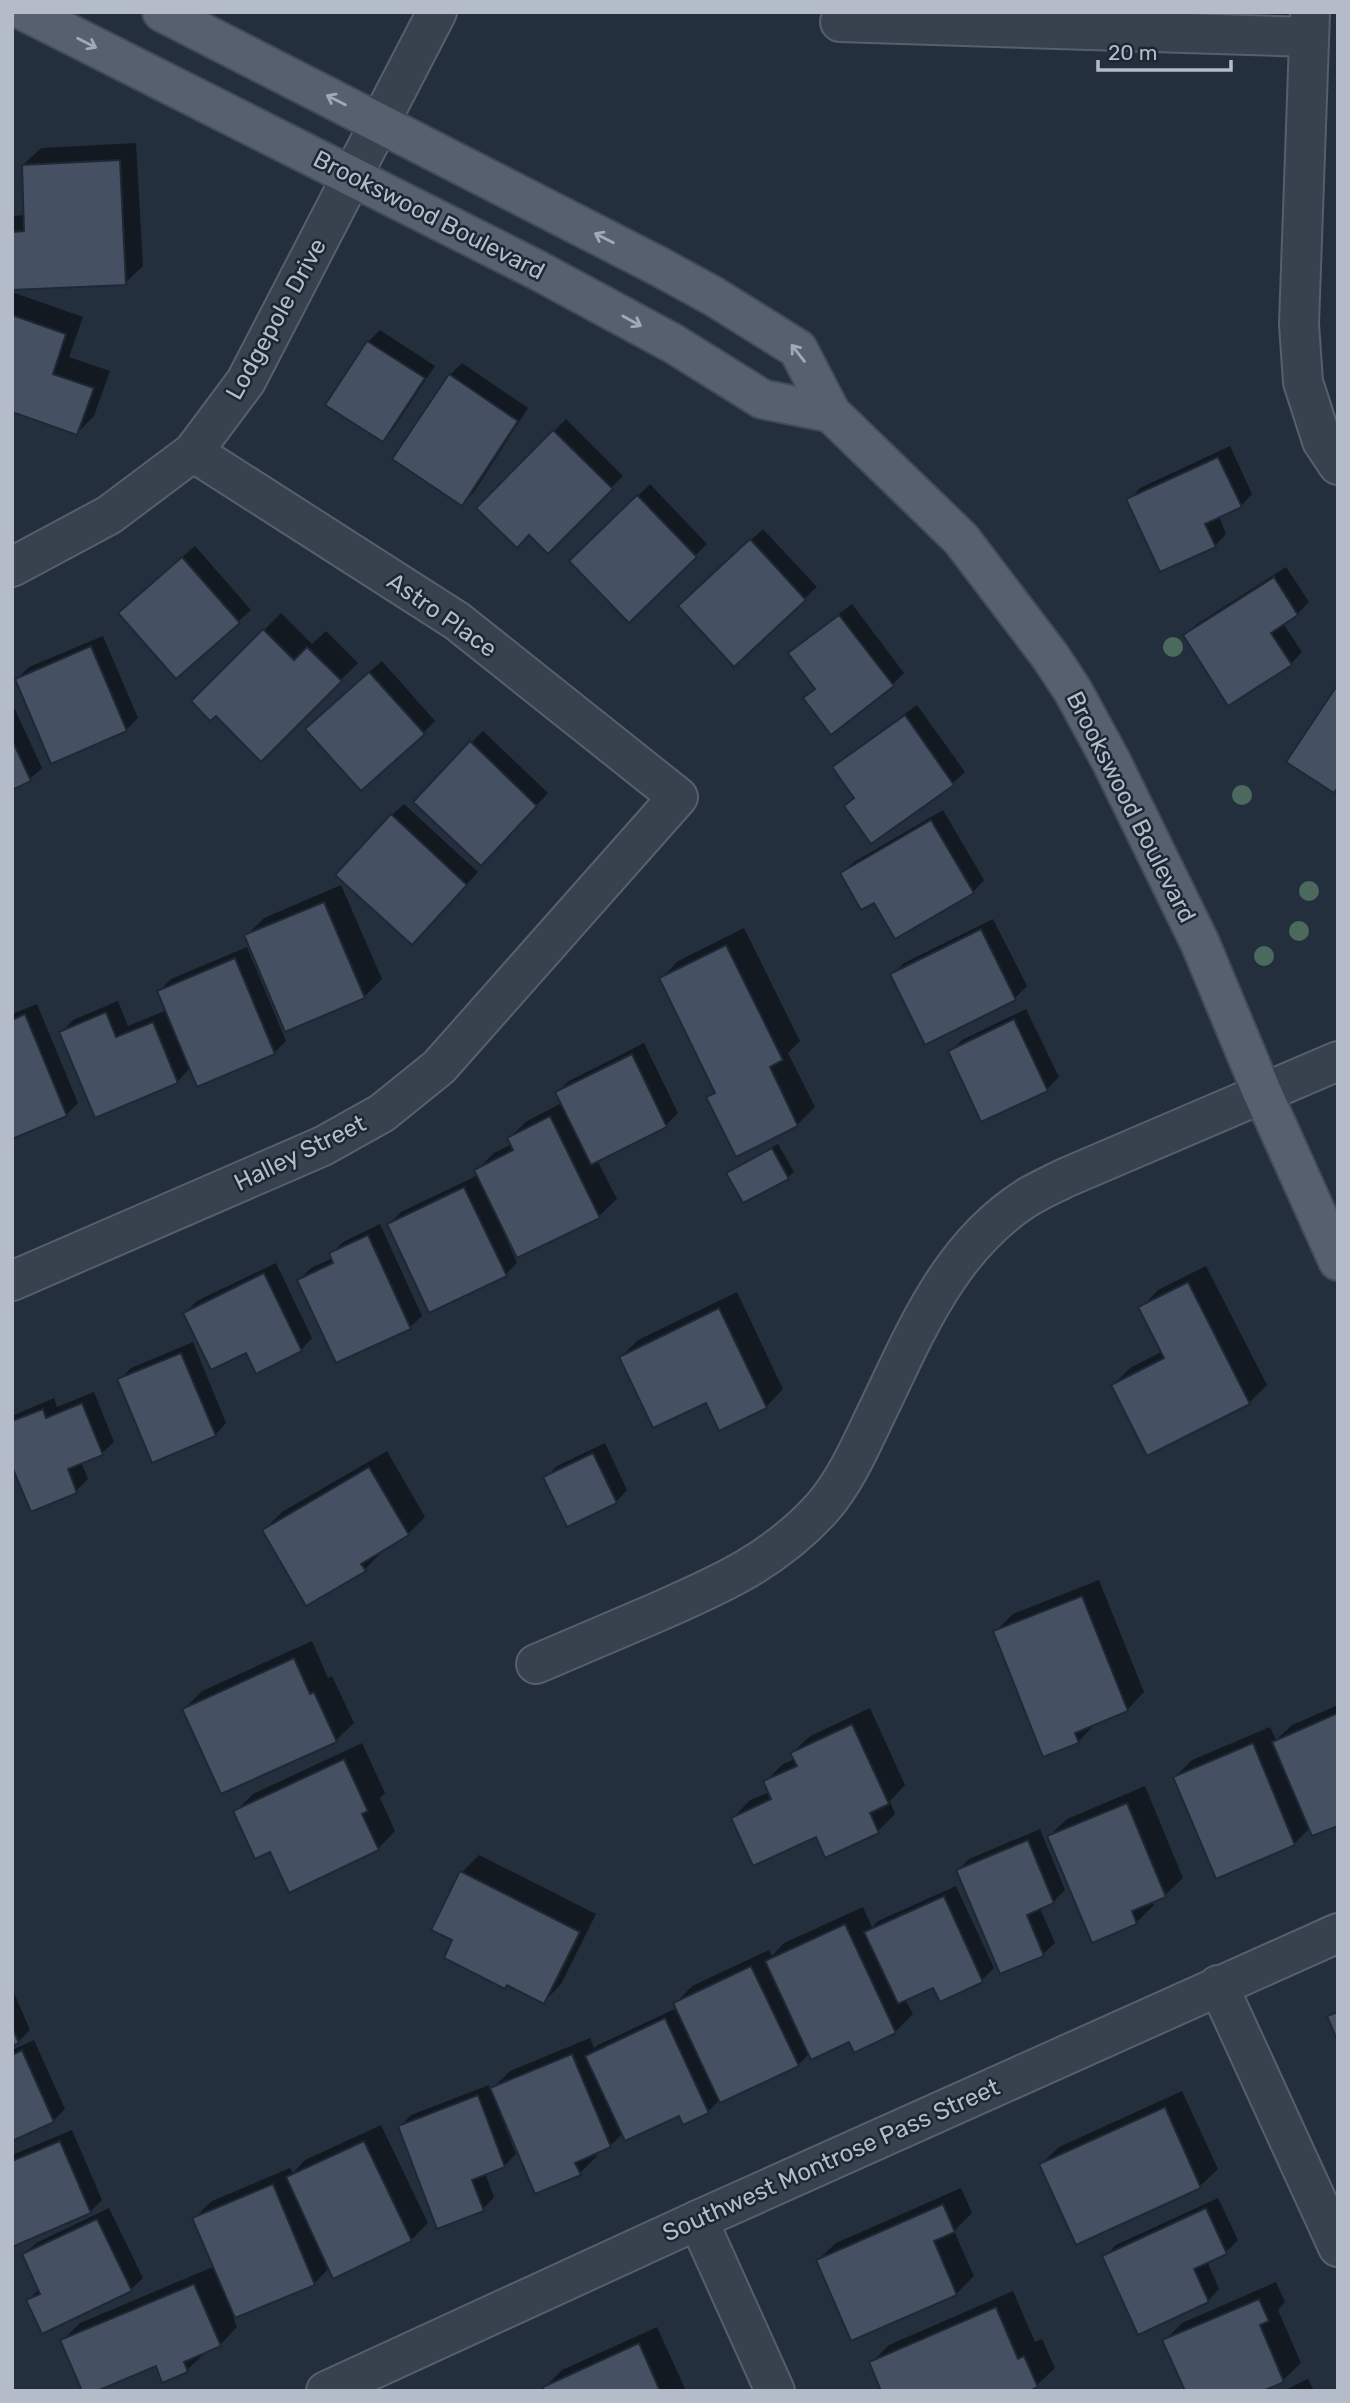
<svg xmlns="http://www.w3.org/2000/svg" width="1350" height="2403" font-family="Rubik,sans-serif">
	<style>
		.shadow { fill: #0007 }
		.building { fill: #455162; stroke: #1f2835; stroke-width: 2 }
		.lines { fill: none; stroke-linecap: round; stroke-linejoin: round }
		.minor-casing { stroke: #565f6c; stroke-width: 42 }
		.major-casing { stroke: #414a57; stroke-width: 42 }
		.minor { stroke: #38414e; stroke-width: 38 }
		.major { stroke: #56606e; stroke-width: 38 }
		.tree { fill: #4b6a5d }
		.oneway { stroke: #a1aab7 }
		.labels { text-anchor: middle; stroke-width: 5; stroke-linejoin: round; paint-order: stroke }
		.street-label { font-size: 24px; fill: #b4bcc9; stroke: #1d2633 }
	</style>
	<rect width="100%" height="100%" fill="#242f3e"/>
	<g class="shadow">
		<path d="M136,143L143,266L125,283L12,289V216L25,215L23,165L41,148Z"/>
		<path d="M12,292L83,317L69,357L110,371L94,416L77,433L12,410Z"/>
		<path d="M380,330L435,366L394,428L383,440L368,342Z"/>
		<path d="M462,363L528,408L474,492L462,503L450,375Z"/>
		<path d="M566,419L623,476L548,551L530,533L479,508Z"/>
		<path d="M1230,446L1252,494L1241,506L1219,516L1226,534L1215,546L1129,500L1140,488Z"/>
		<path d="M650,484L707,544L629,620L571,561Z"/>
		<path d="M763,529L817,587L734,664L692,595Z"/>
		<path d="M195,546L251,610L176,677L132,601Z"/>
		<path d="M1286,567L1309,602L1297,614L1283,623L1302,652L1291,664L1185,635L1197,624Z"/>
		<path d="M852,604L904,673L892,685L805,698L816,687L791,653L802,642Z"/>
		<path d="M281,613L312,644L326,631L358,663L261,759L216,713L193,701Z"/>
		<path d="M103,636L138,718L126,730L17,679L29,667Z"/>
		<path d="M382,661L435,721L423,733L319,717Z"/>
		<path d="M12,703L42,768L30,779L12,788Z"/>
		<path d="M917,705L965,772L953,783L872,841L855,797L834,767L846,756Z"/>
		<path d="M483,731L548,793L493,852L471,743Z"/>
		<path d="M404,804L478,872L424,931L392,815Z"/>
		<path d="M943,810L984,880L973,892L875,900L842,873L854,862Z"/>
		<path d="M341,885L382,979L364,997L246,936L264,918Z"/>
		<path d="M993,919L1027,986L1015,998L892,975L904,963Z"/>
		<path d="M744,928L800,1041L788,1053L815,1107L797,1125L708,1098L716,1090L661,979L678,961Z"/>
		<path d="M247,947L286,1041L274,1053L191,1067L177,1082L61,1032L73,1020L118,1001L128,1026L167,1010L159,991L171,979Z"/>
		<path d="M37,1004L78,1103L66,1115L12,1137V1014Z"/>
		<path d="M1026,1009L1059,1077L1047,1089L982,1120L950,1052L962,1040Z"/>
		<path d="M644,1043L678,1113L666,1125L597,1160L617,1199L599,1216L518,1256L508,1235L505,1236L517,1263L506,1274L389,1224L401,1212L478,1175L476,1171L494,1153L512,1144L509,1138L527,1121L562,1103L557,1092L569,1081Z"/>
		<path d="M778,1144L794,1172L788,1177L744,1201L728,1174L734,1168Z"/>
		<path d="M380,1224L422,1316L410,1327L299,1280L311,1268L333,1258L331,1254L343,1242Z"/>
		<path d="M276,1263L312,1338L301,1350L247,1351L185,1313L197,1301Z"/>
		<path d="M1206,1266L1267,1385L1249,1403L1113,1385L1130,1368L1163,1351L1141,1308L1158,1290Z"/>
		<path d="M737,1292L783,1389L766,1407L706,1401L621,1357L638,1340Z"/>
		<path d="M193,1342L226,1423L215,1435L119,1380L131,1368Z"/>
		<path d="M94,1392L114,1442L102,1453L81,1462L88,1479L76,1491L32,1509L12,1462V1416L54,1398L57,1407Z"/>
		<path d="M605,1443L627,1490L616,1502L545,1478L557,1466Z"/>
		<path d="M387,1451L425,1517L408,1534L381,1550L382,1552L365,1569L306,1603L264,1530L282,1512Z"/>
		<path d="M1099,1580L1144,1692L1127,1710L1095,1724L1078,1742L995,1632L1013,1614Z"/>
		<path d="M312,1641L328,1678L332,1676L354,1723L336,1740L184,1709L202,1691Z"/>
		<path d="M1338,1705V1824L1311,1827L1294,1844L1175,1777L1192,1760L1270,1727L1276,1740L1292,1725Z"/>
		<path d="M870,1708L905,1785L890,1801L895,1814L878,1831L817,1835L733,1818L750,1800L770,1792L765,1782L783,1764L795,1759L792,1753L810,1736Z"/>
		<path d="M362,1743L385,1793L380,1798L395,1831L378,1849H271L235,1812L253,1794Z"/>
		<path d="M1145,1786L1183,1878L1165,1895L1152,1901L1154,1905L1136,1923L1049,1836L1067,1819Z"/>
		<path d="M1040,1829L1065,1890L1053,1902L1040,1908L1055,1943L1043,1954L958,1871L969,1859Z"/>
		<path d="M479,1855L596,1914L561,1984L544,2002L454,1939L462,1872Z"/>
		<path d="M956,1886L994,1968L982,1980L940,1999L934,1986L905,1999L913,2014L895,2032L849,2040L810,2053L798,2065L720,2099L708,2112L680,2114L623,2133L610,2146L596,2152L597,2156L580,2173L508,2126L505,2127L516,2154L504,2166L485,2173L494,2197L483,2209L400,2127L411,2115L489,2085L491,2090L510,2071L590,2038L594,2048L598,2045L677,2008L675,2004L692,1986L769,1950L772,1956L784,1943L863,1907L872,1927L878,1921Z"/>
		<path d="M12,1988L30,2030L18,2042L12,2044Z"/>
		<path d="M34,2040L65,2109L53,2121L12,2139V2050Z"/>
		<path d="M1182,2091L1218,2169L1200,2186L1077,2243L1041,2164L1059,2147Z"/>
		<path d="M381,2125L428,2223L411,2240L330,2267L314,2284L233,2317L237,2327L220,2345L205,2353L187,2370L62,2341L80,2323L215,2266L194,2218L212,2201L290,2168L293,2173L305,2160Z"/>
		<path d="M72,2130L102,2200L90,2212L12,2245V2155Z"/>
		<path d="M961,2188L972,2213L954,2231L974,2276L956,2294L818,2260L836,2243Z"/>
		<path d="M1218,2198L1238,2240L1226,2252L1207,2261L1219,2289L1208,2301L1104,2257L1116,2245Z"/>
		<path d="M109,2208L143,2278L131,2289L28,2300L40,2289L24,2255L36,2243Z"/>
		<path d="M1276,2282L1285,2302L1278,2310L1301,2363L1283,2380L1259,2391H1182L1185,2387L1164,2341L1182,2323Z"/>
		<path d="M1013,2291L1035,2342L1042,2339L1055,2368L1037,2385L1025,2391L871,2363L889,2345Z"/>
		<path d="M657,2327L686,2391H546L545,2387L562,2370Z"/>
		<path d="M1308,2379L1314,2391H1283Z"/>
	</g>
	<g class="building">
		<path d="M120,160L126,285L12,290V232L24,231L22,165Z"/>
		<path d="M12,315L66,334L53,374L94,388L77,435L12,412Z"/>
		<path d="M367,341L425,378L383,442L325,405Z"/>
		<path d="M449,374L518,421L462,506L392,459Z"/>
		<path d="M553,430L613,489L548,554L529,535L517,548L476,508Z"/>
		<path d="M1218,457L1242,507L1205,524L1216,547L1160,572L1126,499Z"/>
		<path d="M637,495L697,557L629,623L569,561Z"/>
		<path d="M750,539L806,600L734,667L678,606Z"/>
		<path d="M182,557L240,623L176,679L118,613Z"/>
		<path d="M1274,577L1298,615L1271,633L1292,665L1228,706L1183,635Z"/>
		<path d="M839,615L894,686L831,735L803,698L815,689L788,653Z"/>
		<path d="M263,629L294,660L307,647L342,681L261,762L216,716L210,721L191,701Z"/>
		<path d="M91,646L127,731L51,764L15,679Z"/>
		<path d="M369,672L425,734L361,791L305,729Z"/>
		<path d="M1338,684V787L1334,793L1286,762Z"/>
		<path d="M905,715L954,785L871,844L844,806L854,798L832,767Z"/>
		<path d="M12,740L31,781L12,790Z"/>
		<path d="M470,741L537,806L481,866L413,802Z"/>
		<path d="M391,814L467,885L412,945L335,875Z"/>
		<path d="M931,820L974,893L895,939L874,903L861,910L840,873Z"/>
		<path d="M324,902L365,998L285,1032L244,935Z"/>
		<path d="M981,929L1016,1000L925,1045L890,974Z"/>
		<path d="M726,945L783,1060L770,1067L798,1126L736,1157L706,1097L715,1093L659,978Z"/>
		<path d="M235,958L275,1054L197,1087L157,991Z"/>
		<path d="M106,1012L116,1037L153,1022L178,1083L95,1118L59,1032Z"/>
		<path d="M25,1014L67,1116L12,1139V1020Z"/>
		<path d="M1014,1019L1048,1091L981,1122L948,1051Z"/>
		<path d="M632,1054L667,1127L591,1165L555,1092Z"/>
		<path d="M550,1116L600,1218L517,1258L474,1170L513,1150L507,1138Z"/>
		<path d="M772,1148L789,1179L743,1203L726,1173Z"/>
		<path d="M464,1187L507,1276L429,1313L387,1224Z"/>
		<path d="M368,1235L411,1329L336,1363L297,1280L333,1263L329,1253Z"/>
		<path d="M264,1273L302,1351L256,1374L246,1353L211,1370L183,1313Z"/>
		<path d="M1188,1282L1250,1404L1147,1456L1111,1385L1164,1358L1138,1307Z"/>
		<path d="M719,1308L767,1408L719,1431L706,1403L653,1428L619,1357Z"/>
		<path d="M181,1353L216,1436L152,1463L117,1379Z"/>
		<path d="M82,1403L103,1455L68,1469L77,1493L31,1512L12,1467V1421L43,1409L46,1418Z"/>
		<path d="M593,1453L617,1503L567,1527L543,1477Z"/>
		<path d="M369,1467L409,1535L361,1564L366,1571L306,1606L262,1530Z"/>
		<path d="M1082,1596L1128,1711L1075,1733L1079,1743L1043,1757L993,1631Z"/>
		<path d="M294,1658L310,1694L314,1692L337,1742L221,1794L182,1709Z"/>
		<path d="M1338,1713V1826L1312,1836L1272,1742Z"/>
		<path d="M852,1724L889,1804L870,1813L879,1833L825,1858L816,1837L753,1866L731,1818L771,1799L763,1781L797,1766L790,1753Z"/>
		<path d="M1253,1743L1295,1845L1216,1879L1173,1777Z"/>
		<path d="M344,1759L368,1811L362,1814L379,1850L289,1893L270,1852L255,1859L233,1811Z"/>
		<path d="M1127,1803L1166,1897L1132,1911L1137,1924L1092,1943L1047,1836Z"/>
		<path d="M1028,1840L1054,1903L1027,1915L1044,1956L1000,1974L956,1870Z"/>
		<path d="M460,1871L580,1932L544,2004L507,1985L505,1989L444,1958L452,1940L431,1930Z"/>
		<path d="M944,1896L983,1982L940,2002L933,1988L898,2004L864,1932Z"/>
		<path d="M845,1924L896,2033L854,2053L849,2042L811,2060L765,1961Z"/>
		<path d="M751,1966L799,2066L720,2103L673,2003Z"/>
		<path d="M1338,2012V2042L1327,2016Z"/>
		<path d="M665,2018L709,2113L683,2125L679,2116L625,2141L585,2056Z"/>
		<path d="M12,2027L19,2043L12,2046Z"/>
		<path d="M22,2050L54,2122L12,2141V2055Z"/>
		<path d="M572,2054L611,2147L575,2163L581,2175L535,2194L490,2088Z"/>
		<path d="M478,2095L505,2167L472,2180L484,2211L437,2229L398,2126Z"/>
		<path d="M1165,2107L1201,2188L1076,2245L1039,2164Z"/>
		<path d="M60,2141L91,2213L12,2247V2161Z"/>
		<path d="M364,2141L412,2241L333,2279L286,2177Z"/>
		<path d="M273,2184L315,2285L235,2318L192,2218Z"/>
		<path d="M943,2204L955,2232L934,2241L957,2295L851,2341L816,2260Z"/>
		<path d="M1206,2208L1227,2254L1194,2269L1209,2302L1138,2335L1102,2256Z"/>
		<path d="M97,2219L132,2291L42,2334L26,2300L40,2294L22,2254Z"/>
		<path d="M194,2284L221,2346L184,2362L188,2372L162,2383L156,2366L97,2391H82L60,2340Z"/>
		<path d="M1259,2299L1269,2321L1260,2325L1284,2382L1263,2391H1185L1162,2340Z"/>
		<path d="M996,2307L1018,2359L1024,2356L1038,2387L1029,2391H881L869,2362Z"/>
		<path d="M639,2343L660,2391H544L543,2387Z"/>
	</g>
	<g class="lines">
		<defs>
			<g id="minor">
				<path d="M1310,13L1299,324L1303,382L1322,441L1338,465"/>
				<path d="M840,22L1309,37"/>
				<path d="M12,567L109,515L193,452L246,381L437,12"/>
				<path d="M12,1281L323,1146L382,1113L439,1067L678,797L457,621L193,452"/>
				<path d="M536,1664C575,1647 614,1631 653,1614C719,1585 773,1562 822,1508C845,1482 860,1447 875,1416C914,1336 948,1247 1028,1197C1040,1190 1053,1184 1065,1178L1338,1061"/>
				<path d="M1218,1985L1338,2247"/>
				<path d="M698,2220L775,2391"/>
				<path d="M326,2391L698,2220L1338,1933"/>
			</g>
			<g id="major">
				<path d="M26,12L537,270L674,344L762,399L831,413"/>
				<path d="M162,12L658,266L713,296L798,349L831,413L961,539L1050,656L1073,691L1111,761L1200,943L1262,1092L1338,1261"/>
			</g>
		</defs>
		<use href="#minor" class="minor-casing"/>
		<use href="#major" class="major-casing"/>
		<use href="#minor" class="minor"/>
		<use href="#major" class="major"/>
	</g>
	<g class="tree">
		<circle cx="1173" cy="647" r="10"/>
		<circle cx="1242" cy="795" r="10"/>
		<circle cx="1309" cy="891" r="10"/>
		<circle cx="1299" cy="931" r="10"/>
		<circle cx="1264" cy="956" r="10"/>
	</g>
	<defs><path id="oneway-shaft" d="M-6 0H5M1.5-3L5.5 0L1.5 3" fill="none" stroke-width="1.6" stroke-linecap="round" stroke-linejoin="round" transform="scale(1.75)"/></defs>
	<g class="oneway">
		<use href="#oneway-shaft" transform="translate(87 43) rotate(27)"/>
		<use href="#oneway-shaft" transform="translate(336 100) rotate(-153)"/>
		<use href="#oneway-shaft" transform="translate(604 238) rotate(-153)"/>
		<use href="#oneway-shaft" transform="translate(632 321) rotate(29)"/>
		<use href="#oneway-shaft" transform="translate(798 353) rotate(-128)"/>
	</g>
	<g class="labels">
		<g class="street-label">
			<text transform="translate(429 215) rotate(27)" y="8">Brookswood Boulevard</text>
			<text transform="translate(276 319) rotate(-61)" y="8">Lodgepole Drive</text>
			<text transform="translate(442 615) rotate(35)" y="8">Astro Place</text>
			<text transform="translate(1131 807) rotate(63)" y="8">Brookswood Boulevard</text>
			<text transform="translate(300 1153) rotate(-26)" y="8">Halley Street</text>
			<text transform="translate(831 2160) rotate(-24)" y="8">Southwest Montrose Pass Street</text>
		</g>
	</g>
	<rect width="1350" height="2403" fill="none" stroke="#b4bcc9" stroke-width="28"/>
	<path d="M1098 60v10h133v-10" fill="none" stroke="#b4bcc9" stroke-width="3.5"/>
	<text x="1108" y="60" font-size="21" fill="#b4bcc9" stroke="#1d2633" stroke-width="5" paint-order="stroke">20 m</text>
</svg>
